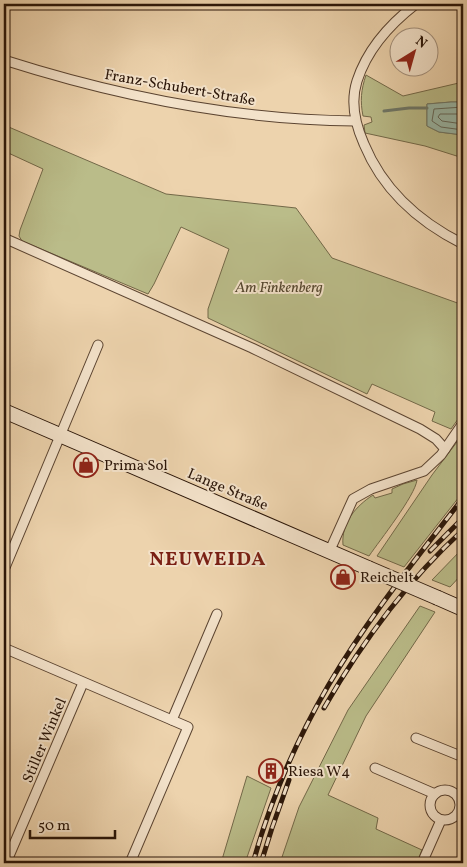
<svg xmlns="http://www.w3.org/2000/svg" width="467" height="867" font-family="Vollkorn,serif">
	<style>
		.green { fill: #babc89; stroke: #726848 }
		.water { fill: #99b8a8; stroke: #6d7768 }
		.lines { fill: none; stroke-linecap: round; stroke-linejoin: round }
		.shore { stroke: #626658; stroke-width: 1 }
		.stream { stroke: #6d7768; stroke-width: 3 }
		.street-casing { stroke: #5b4431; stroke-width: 11 }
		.secondary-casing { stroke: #2a1508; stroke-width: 16 }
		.street { stroke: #f3e2ca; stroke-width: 9 }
		.secondary { stroke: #f3e2ca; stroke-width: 14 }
		.rail-casing { stroke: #2a1508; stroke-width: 5 }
		.rail { stroke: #f3e2ca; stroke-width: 3; stroke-dasharray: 9; stroke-linecap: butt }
		.secondary-bridge-casing { stroke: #2a1508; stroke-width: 16; stroke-linecap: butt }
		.secondary-bridge { stroke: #f3e2ca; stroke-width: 14 }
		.labels { text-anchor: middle; stroke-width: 4; stroke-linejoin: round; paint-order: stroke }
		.street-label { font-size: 15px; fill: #2a1508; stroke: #f3e2ca }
		.park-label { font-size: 15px; font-style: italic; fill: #55472f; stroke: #f3e2ca }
		.poi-label { font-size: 15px; fill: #2a1508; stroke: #f3e2ca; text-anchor: start }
		.district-label { font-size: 20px; font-weight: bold; letter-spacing: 1px; fill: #7a1f14; stroke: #f3e2ca }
	</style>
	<rect width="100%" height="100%" fill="#edd3ad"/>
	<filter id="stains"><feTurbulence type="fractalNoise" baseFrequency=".004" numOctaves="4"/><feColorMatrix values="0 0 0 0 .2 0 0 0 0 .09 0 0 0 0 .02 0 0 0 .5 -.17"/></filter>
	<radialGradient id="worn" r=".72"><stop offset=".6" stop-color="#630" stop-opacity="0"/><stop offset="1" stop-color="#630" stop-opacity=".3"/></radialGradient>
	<g class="green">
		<path d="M366,75L403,96L463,82V102H451L427,104V126L439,132L463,135V158L425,146L365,133L364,125L372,122L371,117L363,116C360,101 361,90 366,75Z"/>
		<path d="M4,125L166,194L296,208L332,258L463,305V412L451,429L432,421L435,412L372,384L367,394L208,318V309L229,249L181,227L154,284L148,294L22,241L19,236L20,230L43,169L4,151Z"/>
		<path d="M463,434V492L404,567L377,556L432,475Z"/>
		<path d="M417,480C415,496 380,540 369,556L343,545C341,523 356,506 373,495L375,498L392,493V489L403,484Z"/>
		<path d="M463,548V573L450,587L432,580Z"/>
		<path d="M420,606L435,612L366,716L328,795L378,818L376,829L422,850L417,863H280L299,807L348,710Z"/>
		<path d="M247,776L271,788L245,863H221Z"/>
	</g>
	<path class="water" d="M451,102H463V135L439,132L427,126V104Z"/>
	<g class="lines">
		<g class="shore">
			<path d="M463,107L434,109L432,121L441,127L463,130"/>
			<path d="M463,114H440L438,117L442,121L463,124"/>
		</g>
		<path class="stream" d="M384,111L409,108H427"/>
		<defs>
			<g id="street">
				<path d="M416,4C390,24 367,50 357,81C350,103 355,124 364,144C383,190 419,222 463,244"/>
				<path d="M4,60C117,96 236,120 355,121"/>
				<path d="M4,238L252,348L420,429L436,439L445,449"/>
				<path d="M330,550L353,499L371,489L424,471L441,455L463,423"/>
				<path d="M4,570L98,345"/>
				<path d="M4,648L188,727L130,863"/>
				<path d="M172,720L217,614"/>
				<path d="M416,738L463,757"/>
				<path d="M375,768L435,794"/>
				<circle cx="445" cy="805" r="15"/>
				<path d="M6,863L83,683"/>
				<path d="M422,863L441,820"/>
			</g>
			<g id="secondary">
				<path d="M4,411L368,568"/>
				<path d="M438,598L463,609"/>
			</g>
		</defs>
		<use href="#street" class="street-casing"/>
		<use href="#secondary" class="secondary-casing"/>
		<use href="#street" class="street"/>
		<use href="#secondary" class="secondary"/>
		<defs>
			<g id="rail">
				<path d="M430,551L463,518"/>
				<path d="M324,708C362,642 407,581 463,530"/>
				<path d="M253,863C270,801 296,741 328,686C367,619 416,559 463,498"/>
				<path d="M261,863L272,828L289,780"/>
			</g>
		</defs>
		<use href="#rail" class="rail-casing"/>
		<use href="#rail" class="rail"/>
		<defs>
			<path id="secondary-bridge" d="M368,568L438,598"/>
		</defs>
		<use href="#secondary-bridge" class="secondary-bridge-casing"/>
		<use href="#secondary-bridge" class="secondary-bridge"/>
	</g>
	<defs>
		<symbol id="shop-ring" viewBox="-11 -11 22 22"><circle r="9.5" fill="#f3e2ca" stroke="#8f2418" stroke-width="1.5"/><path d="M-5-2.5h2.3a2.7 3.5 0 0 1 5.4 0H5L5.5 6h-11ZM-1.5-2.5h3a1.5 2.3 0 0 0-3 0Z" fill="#8f2418"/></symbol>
		<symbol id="building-ring" viewBox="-11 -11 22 22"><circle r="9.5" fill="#f3e2ca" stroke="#8f2418" stroke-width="1.5"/><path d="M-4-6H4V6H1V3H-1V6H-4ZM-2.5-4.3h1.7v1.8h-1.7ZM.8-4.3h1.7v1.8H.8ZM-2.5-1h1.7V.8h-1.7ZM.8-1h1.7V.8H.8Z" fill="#8f2418"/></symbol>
	</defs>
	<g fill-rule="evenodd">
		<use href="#shop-ring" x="72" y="451" width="28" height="28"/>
		<use href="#shop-ring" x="329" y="563" width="28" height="28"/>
		<use href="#building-ring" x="257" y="757" width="28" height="28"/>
	</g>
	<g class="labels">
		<g class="street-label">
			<text transform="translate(180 87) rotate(10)" y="5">Franz-Schubert-Straße</text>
			<text transform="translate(228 489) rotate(23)" y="5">Lange Straße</text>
			<text transform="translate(44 740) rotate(-67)" y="5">Stiller Winkel</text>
		</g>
		<g class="park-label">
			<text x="279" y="292">Am Finkenberg</text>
		</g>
		<g class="poi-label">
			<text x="104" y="470">Prima Sol</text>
			<text x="360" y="582">Reichelt</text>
			<text x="288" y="776">Riesa W4</text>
		</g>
		<g class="district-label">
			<text x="208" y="565">NEUWEIDA</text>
		</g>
	</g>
	<rect width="467" height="867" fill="none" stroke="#edd3ad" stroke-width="20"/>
	<rect x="5" y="5" width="457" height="857" fill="none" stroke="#2a1508" stroke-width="2.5"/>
	<rect x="10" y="10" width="447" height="847" fill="none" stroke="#2a1508"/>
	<g transform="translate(414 52) rotate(37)"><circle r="24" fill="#f3e2ca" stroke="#a3907c"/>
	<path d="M0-4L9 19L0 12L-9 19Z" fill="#8f2418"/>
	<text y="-8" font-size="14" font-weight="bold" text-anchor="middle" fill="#2a1508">N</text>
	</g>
	<path d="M30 830v8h85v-8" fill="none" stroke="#2a1508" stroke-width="2.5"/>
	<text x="38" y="830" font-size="15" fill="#2a1508" stroke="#f3e2ca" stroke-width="4" paint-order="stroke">50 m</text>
	<rect width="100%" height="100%" filter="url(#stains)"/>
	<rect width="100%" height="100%" fill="url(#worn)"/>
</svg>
